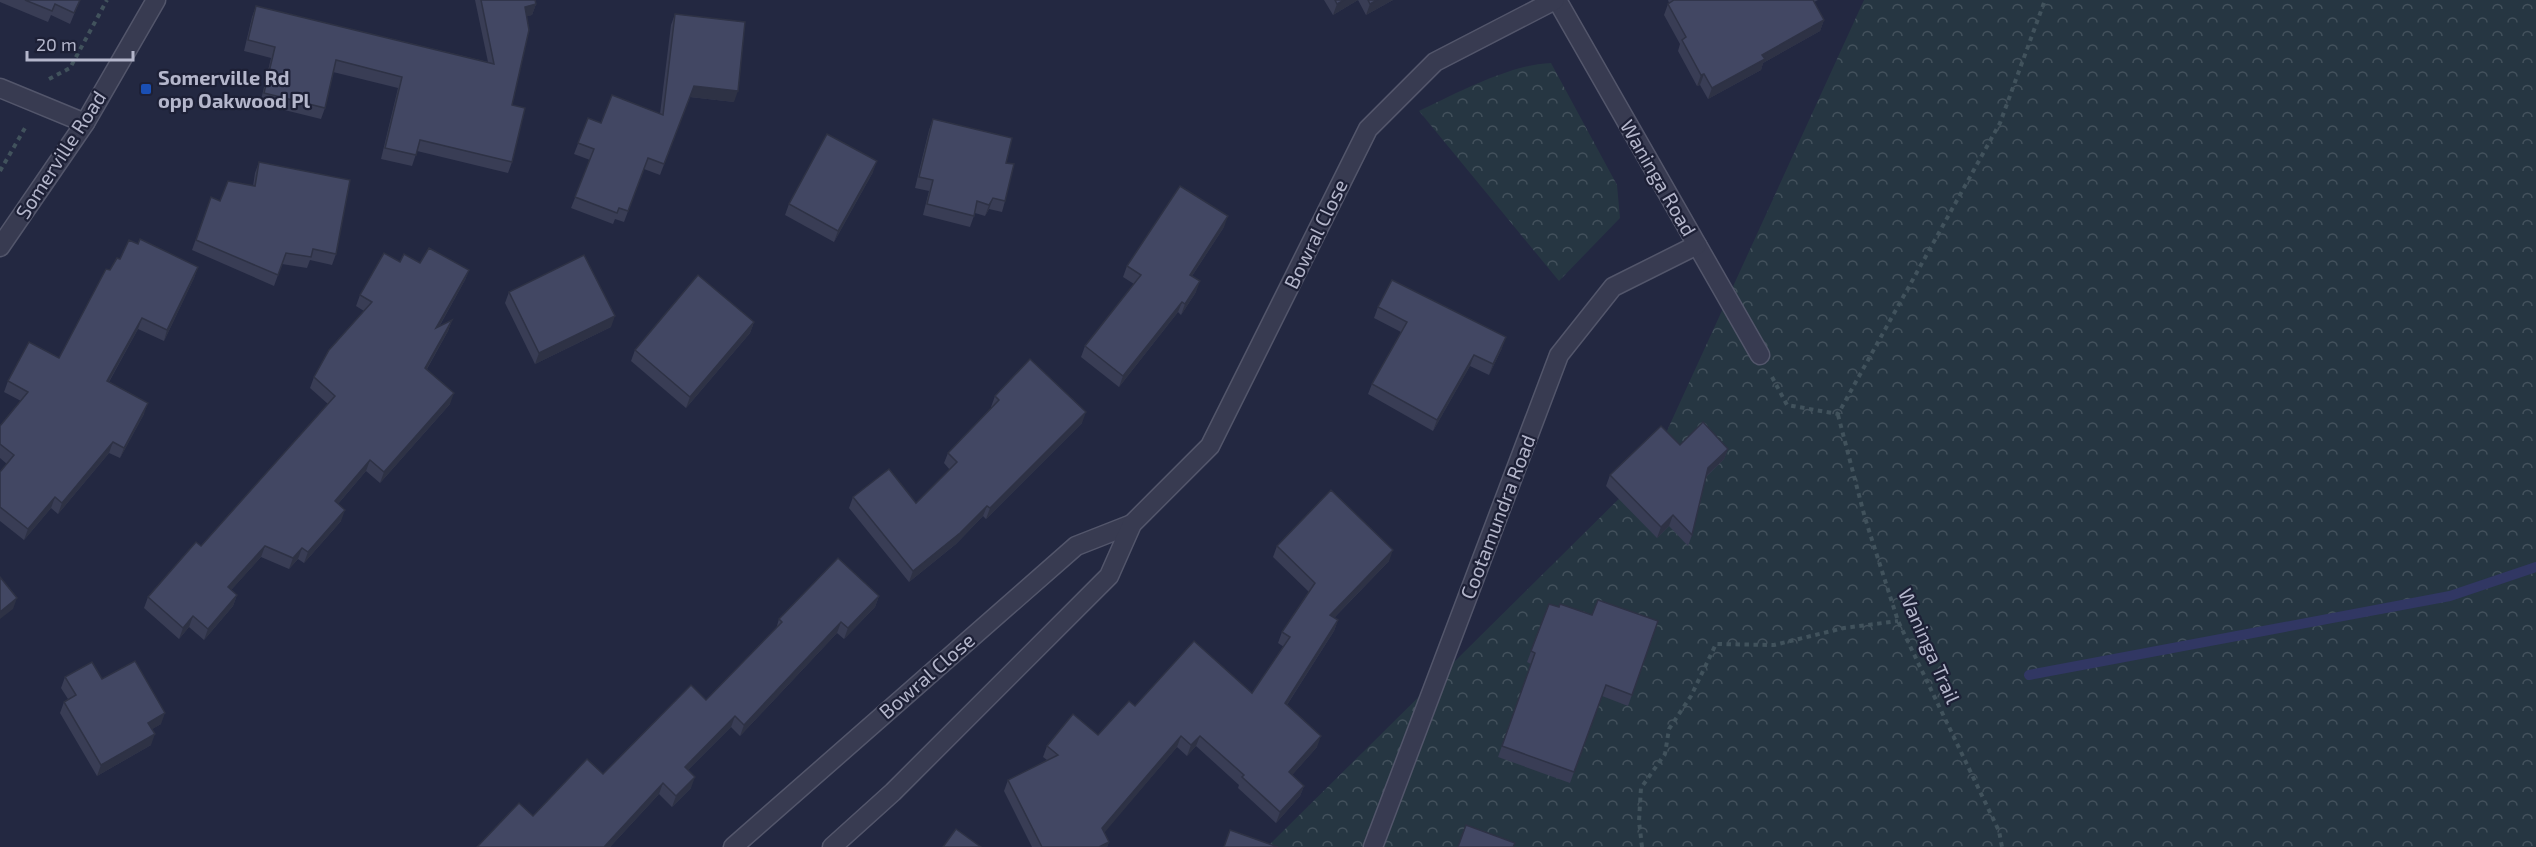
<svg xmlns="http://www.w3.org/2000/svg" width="2536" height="847" font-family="'Exo 2',sans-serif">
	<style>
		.forest { fill: url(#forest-crowns) }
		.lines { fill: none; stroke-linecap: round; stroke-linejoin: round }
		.stream { stroke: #313763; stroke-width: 10 }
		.minor-casing { stroke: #53566b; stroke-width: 21 }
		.path { stroke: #41525c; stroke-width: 4; stroke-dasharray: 4.5 4.5; stroke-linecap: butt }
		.minor { stroke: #383b51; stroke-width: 18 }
		.wall { fill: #393d55 }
		.shaded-wall { fill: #2e3245 }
		.building { fill: #424763; stroke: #2e3245; stroke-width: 1.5 }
		.transit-dot { fill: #1a4fb4; stroke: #1d2036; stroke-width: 2 }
		.labels { text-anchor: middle; stroke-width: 4.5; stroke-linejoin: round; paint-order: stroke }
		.poi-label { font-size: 20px; font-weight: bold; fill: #b4b6cb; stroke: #1d2036; text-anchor: start }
		.street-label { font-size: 20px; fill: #b4b6cb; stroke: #1d2036 }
	</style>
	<defs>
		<pattern id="forest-crowns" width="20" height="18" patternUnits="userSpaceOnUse" patternTransform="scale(1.5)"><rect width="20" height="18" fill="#263642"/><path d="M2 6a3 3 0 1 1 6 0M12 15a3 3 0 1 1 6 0" fill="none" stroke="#43515c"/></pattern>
	</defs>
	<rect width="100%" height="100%" fill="#232841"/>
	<g class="forest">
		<path d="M1864,0H2536V847H1267L1650,468Z"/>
		<path d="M1551,63L1617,185L1620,218L1559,281L1419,111C1455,94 1511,64 1551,63Z"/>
	</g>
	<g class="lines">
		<path class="stream" d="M2029,675L2450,596L2536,567"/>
		<defs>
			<g id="minor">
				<path d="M1557,0L1760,355"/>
				<path d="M0,88L85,123"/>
				<path d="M0,247L85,123L156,0"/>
				<path d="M733,847L1076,546L1132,524"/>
				<path d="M832,847L893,792L1109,576L1132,524L1210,446L1368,129L1435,62L1555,0"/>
				<path d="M1373,847L1559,355L1613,287L1697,245"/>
			</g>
		</defs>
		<use href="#minor" class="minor-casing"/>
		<g class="path">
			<path d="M49,79L70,68L107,0"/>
			<path d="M0,171L25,128"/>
			<path d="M1772,377L1787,405L1838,414L2000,123L2045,0"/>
			<path d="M1838,415L1865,518L1898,621L1999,831L2002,847"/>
			<path d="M1642,847L1639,821L1641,788L1665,754L1669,729L1691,696L1716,644L1774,645L1844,628L1898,621"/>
		</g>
		<use href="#minor" class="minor"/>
	</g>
	<g class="wall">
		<path d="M0,0H80L70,24L51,15L48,22L0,2Z"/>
		<path d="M475,0H535L536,4L532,15L527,16L512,105V162L508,173L417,151L412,166L381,159L398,88L333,72L325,108L321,119L260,104L271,58L244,51L252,17L256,6L488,62Z"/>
		<path d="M1324,0H1393L1366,15L1358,0L1333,15Z"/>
		<path d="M1668,0H1818L1814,2L1824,20L1820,31L1763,63L1761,70L1708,99L1700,85L1697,86L1678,51L1680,44L1664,15L1668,4L1669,3Z"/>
		<path d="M675,14L734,102L690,97L660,175L644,169L624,222L615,219L613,224L571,208L590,160L574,154L588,118L601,123L660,114L671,25Z"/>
		<path d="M933,119L1006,163L1005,201L1002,212L989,209L985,216L975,213L970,227L923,215L929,191L915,188L929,130Z"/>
		<path d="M259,162L336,254L332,265L310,260L307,268L282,264L274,286L192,250L211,197L220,201L253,186L255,173Z"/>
		<path d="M873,172L834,242L785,215L789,204Z"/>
		<path d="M1224,227L1192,276L1196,292L1181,315L1178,312L1119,387L1081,357L1085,346L1134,284L1123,277L1127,266Z"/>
		<path d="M138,244L198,267L194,278L164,341L138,329L109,382L144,414L120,458L109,453L58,514L51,508L24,540L0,521V472L7,464L0,458V426L21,401L4,392L8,381L59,358L110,270L120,259Z"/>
		<path d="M400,262L469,270L465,280L439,327L452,320L448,331L427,369L450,404L380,483L366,471L338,504L341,521L304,563L298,559L289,569L261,557L231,590L237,595L233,606L204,640L189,627L179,639L144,608L148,597L201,546L328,404L310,388L314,377L364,311L356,306L360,295Z"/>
		<path d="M509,292L611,327L535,364L505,303Z"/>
		<path d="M1378,307L1502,348L1489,375L1470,366L1433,431L1368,394L1372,384L1401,332L1374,318Z"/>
		<path d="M754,322L750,333L686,408L631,361L635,350Z"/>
		<path d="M995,396L1082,423L986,519L983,516L956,544L909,582L849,508L853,497L916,503L950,470L944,463L948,453L992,408L991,407Z"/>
		<path d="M1680,445L1728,449L1724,459L1706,477L1692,535L1688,546L1669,526L1657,538L1606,486L1610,475Z"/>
		<path d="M1277,546L1389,561L1334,618L1338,620L1334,631L1287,705L1317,747L1292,775L1304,786L1300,796L1276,823L1238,788L1239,785L1196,746L1187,756L1177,747L1104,832L1109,842L1107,847H1032L1004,791L1008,780L1047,760L1043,757L1047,746L1098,735L1135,706L1252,693L1284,647L1278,643L1282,632L1309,592L1273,557Z"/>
		<path d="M879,596L875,607L844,639L837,633L740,736L731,727L688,770L691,788L672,807L659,794L610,847H477L533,816L603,774L706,700L776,629L779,619Z"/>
		<path d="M1549,604L1559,607L1592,615L1658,621L1628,706L1602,696L1570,783L1498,757L1531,664L1527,662Z"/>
		<path d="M65,677L102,679L161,724L152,729L151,745L97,776L60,713L64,702L68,699L61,688Z"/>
	</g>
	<g class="shaded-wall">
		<path d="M1344,0H1358L1333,15L1337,4Z"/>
		<path d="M1377,0H1393L1366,15L1370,4Z"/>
		<path d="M536,4L532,15L521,18L525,7Z"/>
		<path d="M1824,20L1820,31L1763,63L1761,70L1708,99L1712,88L1762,55Z"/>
		<path d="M1704,74L1700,85L1697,86L1701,75Z"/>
		<path d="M694,86L738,91L734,102L690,97L660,175Z"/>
		<path d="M877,161L873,172L834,242L838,231Z"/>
		<path d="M993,198L989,209L985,216L989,205Z"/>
		<path d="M1228,216L1224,227L1186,285L1190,275Z"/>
		<path d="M198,267L194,278L164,341L167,330Z"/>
		<path d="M469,270L465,280L432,339L436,328Z"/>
		<path d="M1200,281L1196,292L1181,315L1185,304Z"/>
		<path d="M1182,302L1178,312L1119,387L1123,376Z"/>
		<path d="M615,316L611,327L535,364L539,353Z"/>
		<path d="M142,318L138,329L103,392L107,381Z"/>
		<path d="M452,320L448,331L421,379L425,368Z"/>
		<path d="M754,322L750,333L686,408L690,397Z"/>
		<path d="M1506,337L1502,348L1489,375L1493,364Z"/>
		<path d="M1474,355L1470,366L1433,431L1437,420Z"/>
		<path d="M454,393L450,404L380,483L384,472Z"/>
		<path d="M148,403L144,414L120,458L124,448Z"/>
		<path d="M1086,412L1082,423L986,519L990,508Z"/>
		<path d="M113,442L109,453L58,514L62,503Z"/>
		<path d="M1728,449L1724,459L1704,478L1708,468Z"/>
		<path d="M370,460L366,471L331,512L335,501Z"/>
		<path d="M55,497L51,508L24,540L28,529Z"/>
		<path d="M987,506L983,516L956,544L909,582L913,571Z"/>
		<path d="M345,510L341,521L304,563L308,552Z"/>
		<path d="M1673,515L1669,526L1657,538L1661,527Z"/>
		<path d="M265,546L261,557L224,598L228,587Z"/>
		<path d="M302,548L298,559L289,569L293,558Z"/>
		<path d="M1393,550L1389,561L1326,626L1330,615Z"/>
		<path d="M237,595L233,606L204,640L208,629Z"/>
		<path d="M879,596L875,607L844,639L848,628Z"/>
		<path d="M17,598L13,609L0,619V612Z"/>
		<path d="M193,616L189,627L179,639L183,628Z"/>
		<path d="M1338,620L1334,631L1281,714L1285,703Z"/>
		<path d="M841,622L837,633L740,736L744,725Z"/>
		<path d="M165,713L161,724L144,734L148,723Z"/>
		<path d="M735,716L731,727L681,777L685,767Z"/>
		<path d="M155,734L151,745L97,776L101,765Z"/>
		<path d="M1181,736L1177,747L1099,839L1102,828Z"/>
		<path d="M1200,736L1196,746L1187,756L1191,745Z"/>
		<path d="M1321,736L1317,747L1285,783L1289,772Z"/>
		<path d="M695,777L691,788L672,807L676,796Z"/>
		<path d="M663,783L659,794L610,847H604Z"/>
		<path d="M1304,786L1300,796L1276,823L1280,812Z"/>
		<path d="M1109,842L1107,847H1099Z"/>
	</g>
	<g class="building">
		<path d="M25,0H80L74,13L55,4L52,11Z"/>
		<path d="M481,0H535L536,4L525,7L529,30L512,105L525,108L512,162L420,140L416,155L385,148L402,77L336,60L325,108L264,93L275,47L248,40L256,6L494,64Z"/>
		<path d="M1335,0H1344L1337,4Z"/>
		<path d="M1368,0H1377L1370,4Z"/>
		<path d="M1674,0H1813L1824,20L1762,55L1765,59L1712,88L1704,74L1701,75L1682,40L1686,37L1668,4Z"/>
		<path d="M675,14L745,22L738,91L694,86L664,164L648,158L628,211L619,208L617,213L575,197L594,149L578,143L588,118L601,123L612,95L663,115Z"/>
		<path d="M933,119L1012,138L1006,163L1014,164L1005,201L993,198L989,205L977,201L974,216L927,204L933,180L919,177Z"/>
		<path d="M827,134L877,161L838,231L789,204Z"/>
		<path d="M259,162L350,180L336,254L313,249L311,257L286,253L278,275L196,240L211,197L220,201L228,181L255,186Z"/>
		<path d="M1180,186L1228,216L1190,275L1200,281L1185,304L1182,302L1123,376L1085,346L1141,275L1127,266Z"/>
		<path d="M140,239L198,267L167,330L142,318L107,381L148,403L124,448L113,442L62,503L55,497L28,529L0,507V472L14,455L0,444V426L28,392L8,381L29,342L59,358L106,269L110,270L117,258L120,259L129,240L138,244Z"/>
		<path d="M429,248L469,270L436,328L452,320L425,368L454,393L384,472L370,460L335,501L345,510L308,552L302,548L293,558L265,546L228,587L237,595L208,629L193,616L183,628L148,597L196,542L201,546L335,396L314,377L329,350L372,302L360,295L384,253L400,262L404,254L420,263Z"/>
		<path d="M584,255L615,316L539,353L509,292Z"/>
		<path d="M698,275L754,322L690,397L635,350Z"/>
		<path d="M1392,280L1506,337L1493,364L1474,355L1437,420L1372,384L1407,322L1378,307Z"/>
		<path d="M1030,359L1086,412L990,508L987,506L960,533L913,571L853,497L889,469L916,503L957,462L948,453L999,400L995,396Z"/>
		<path d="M1703,422L1728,449L1708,468L1692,535L1673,515L1661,527L1610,475L1661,426L1680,445Z"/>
		<path d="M1331,490L1393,550L1330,615L1338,620L1285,703L1321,736L1289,772L1304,786L1280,812L1242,777L1244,775L1200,736L1191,745L1181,736L1102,828L1109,842L1099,847H1042L1008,780L1058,755L1047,746L1073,714L1098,735L1129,701L1135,706L1194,641L1252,693L1290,637L1282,632L1315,583L1277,546Z"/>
		<path d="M838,558L879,596L848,628L841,622L744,725L735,716L685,767L695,777L676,796L663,783L604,847H477L519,803L533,816L587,759L603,774L691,685L706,700L782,622L779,619Z"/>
		<path d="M0,577L17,598L0,612Z"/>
		<path d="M1598,600L1658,621L1632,695L1606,685L1574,772L1502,746L1535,653L1531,651L1549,604L1559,607L1560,604L1592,615Z"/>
		<path d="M135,661L165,713L148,723L155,734L101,765L64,702L76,695L65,677L92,662L102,679Z"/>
		<path d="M1466,825L1515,843L1513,847H1458Z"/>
		<path d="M956,829L981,847H943Z"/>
		<path d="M1230,830L1278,847H1224Z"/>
	</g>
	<rect class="transit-dot" x="140" y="83" width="12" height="12" rx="3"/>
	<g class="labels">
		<g class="poi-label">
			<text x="158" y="85">Somerville Rd<tspan x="158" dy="23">opp Oakwood Pl</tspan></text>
		</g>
		<g class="street-label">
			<text transform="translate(61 155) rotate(-57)" y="7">Somerville Road</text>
			<text transform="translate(1658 178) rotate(60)" y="7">Waninga Road</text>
			<text transform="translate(1316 234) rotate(-64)" y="7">Bowral Close</text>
			<text transform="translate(1498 517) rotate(-69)" y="7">Cootamundra Road</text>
			<text transform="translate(1929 646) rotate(66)" y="7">Waninga Trail</text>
			<text transform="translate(927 676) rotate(-41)" y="7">Bowral Close</text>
		</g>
	</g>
	<path d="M27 51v9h106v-9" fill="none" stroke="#b4b6cb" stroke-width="3"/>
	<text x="36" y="51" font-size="18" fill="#b4b6cb" stroke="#1d2036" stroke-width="4.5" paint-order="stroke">20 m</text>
</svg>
